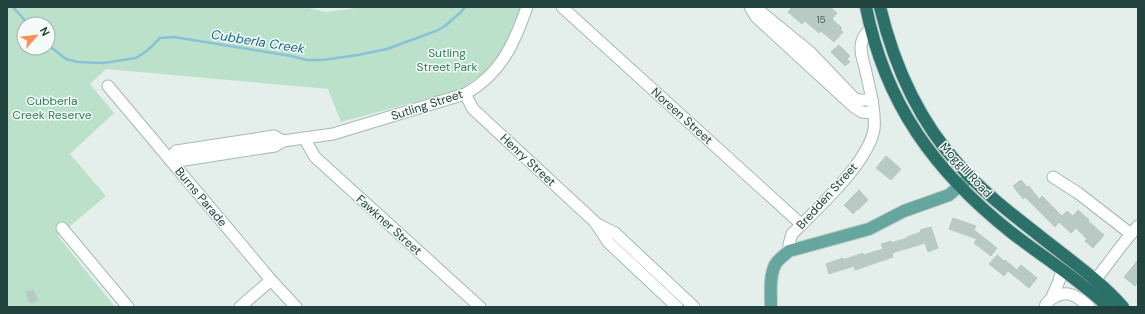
<svg xmlns="http://www.w3.org/2000/svg" width="1145" height="314" font-family="'DM Sans',sans-serif">
	<style>
		.green { fill: #bce1ca; fill-rule: evenodd }
		.lines { fill: none; stroke-linecap: round; stroke-linejoin: round }
		.stream { stroke: #89c2d7; stroke-width: 2.5 }
		.building { fill: #b9cac5; stroke: #b6c9c3 }
		.minor-casing { stroke: #a6b8b3; stroke-width: 13 }
		.major-casing { stroke: #c1cac9; stroke-width: 14 }
		.highway-casing { stroke: #c1cac9; stroke-width: 14 }
		.minor { stroke: #fff; stroke-width: 11 }
		.major { stroke: #65a79e; stroke-width: 12 }
		.highway { stroke: #2b716a; stroke-width: 12 }
		.labels { text-anchor: middle; stroke-width: 3; stroke-linejoin: round; paint-order: stroke }
		.number-label { font-size: 10px; fill: #48645f }
		.park-label { font-size: 12px; fill: #287d52; stroke: #f5fbf8 }
		.street-label { font-size: 12px; fill: #22423d; stroke: #f5fbf8 }
		.water-label { font-size: 13px; font-style: italic; fill: #166584; stroke: #f5fbf8 }
	</style>
	<rect width="100%" height="100%" fill="#e4efeb"/>
	<path class="green" d="M7,7H304L326,12L365,7H521L503,49L485,72L459,90L341,122L328,89L106,69L90,84L114,113L70,154L106,196L58,236L115,307H7ZM24,24H48V48H24Z"/>
	<g class="lines">
		<g class="stream">
			<path d="M13,7L28,24"/>
			<path d="M48,45L66,59L78,62L103,63L136,58L148,50L160,38L174,37L291,56L307,60H323L358,55L387,49L436,31L445,26L462,11L465,7"/>
		</g>
	</g>
	<g class="building">
		<path d="M792,7H830L837,13L832,19L842,28L840,30L843,32L834,42L821,31L819,33L805,21L802,24L788,12Z"/>
		<path d="M839,45L850,56L847,59L850,62L845,66L831,52Z"/>
		<path d="M886,156L901,169L891,180L876,168Z"/>
		<path d="M1021,180L1027,187L1029,186L1039,199L1042,196L1062,216L1067,211L1073,216L1078,210L1089,220L1088,221L1104,235L1093,248L1085,241L1087,239L1076,228L1071,233L1059,222L1055,227L1025,197L1023,199L1013,186Z"/>
		<path d="M859,190L868,200L858,210V209L853,214L844,205Z"/>
		<path d="M953,218L976,226L974,230L997,248L991,256L974,243L977,239L949,229Z"/>
		<path d="M931,227L938,248L928,252L925,243L892,253L893,257L855,270L854,266L829,274L826,264L843,258V260L863,253V255L883,249L881,244L891,241V243L907,238V237L921,232L920,230Z"/>
		<path d="M997,255L1004,261L1005,260L1017,270L1021,265L1037,278L1029,288L1008,271L1004,276L989,264Z"/>
		<path d="M1138,260V282L1135,286L1124,277Z"/>
		<path d="M33,290L38,300L30,303L26,292Z"/>
	</g>
	<g class="lines">
		<defs>
			<g id="minor">
				<path d="M562,7L802,225"/>
				<path d="M750,7L756,17L854,107L862,112L873,113"/>
				<path d="M756,9L761,12L810,52L854,98L859,100H872"/>
				<path d="M108,86L271,280L296,307"/>
				<path d="M465,94L473,109L595,222L608,242L677,307"/>
				<path d="M304,138L315,157L480,307"/>
				<path d="M283,141L274,136L176,151L170,160L178,161L275,146L283,141L333,134L465,94C501,74 514,44 527,7"/>
				<path d="M1053,177L1078,193L1131,234"/>
				<path d="M595,223L615,233L694,307"/>
				<path d="M62,228L128,307"/>
				<path d="M789,251V244L792,234C816,210 869,162 874,129C876,111 869,86 865,68C863,60 859,50 862,41C863,36 867,33 870,29"/>
				<path d="M1095,280C1110,262 1122,243 1138,226"/>
				<path d="M1051,299C1055,297 1059,295 1063,294C1073,292 1083,301 1089,307"/>
				<path d="M240,307L271,280"/>
				<path d="M1045,307L1046,304L1051,299L1059,281L1062,270"/>
			</g>
			<path id="major" d="M771,307C771,294 769,277 775,265C778,259 785,255 789,251L869,229L904,211L949,195L970,177"/>
			<g id="highway">
				<path d="M866,7C885,104 935,172 1012,233C1044,258 1079,279 1108,307"/>
				<path d="M880,7C894,65 918,120 959,165C981,190 1009,212 1036,233C1064,256 1100,280 1123,307"/>
			</g>
		</defs>
		<use href="#minor" class="minor-casing"/>
		<use href="#major" class="major-casing"/>
		<use href="#highway" class="highway-casing"/>
		<use href="#minor" class="minor"/>
		<use href="#major" class="major"/>
		<use href="#highway" class="highway"/>
	</g>
	<g class="labels">
		<g class="number-label">
			<text x="821" y="23">15</text>
		</g>
		<g class="park-label">
			<text x="447" y="57">Sutling<tspan x="447" dy="14">Street Park</tspan></text>
			<text x="52" y="105">Cubberla<tspan x="52" dy="14">Creek Reserve</tspan></text>
		</g>
		<g class="street-label">
			<text transform="translate(427 105) rotate(-18)" y="4">Sutling Street</text>
			<text transform="translate(682 116) rotate(42)" y="4">Noreen Street</text>
			<text transform="translate(528 160) rotate(43)" y="4">Henry Street</text>
			<text transform="translate(966 170) rotate(47)" y="4">Moggill Road</text>
			<text transform="translate(827 196) rotate(-48)" y="4">Bredden Street</text>
			<text transform="translate(201 197) rotate(50)" y="4">Burns Parade</text>
			<text transform="translate(389 225) rotate(42)" y="4">Fawkner Street</text>
		</g>
		<g class="water-label">
			<text transform="translate(258 41) rotate(9)" y="5">Cubberla Creek</text>
		</g>
	</g>
	<rect width="1145" height="314" fill="none" stroke="#22423d" stroke-width="16"/>
	<g transform="translate(36 36) rotate(62)"><circle r="19" fill="#f5fbf8" stroke="#a1b1ad"/>
	<path d="M0-3L7 15L0 10L-7 15Z" fill="#fc9055"/>
	<text y="-6" font-size="11" font-weight="bold" text-anchor="middle" fill="#22423d">N</text>
	</g>
</svg>
